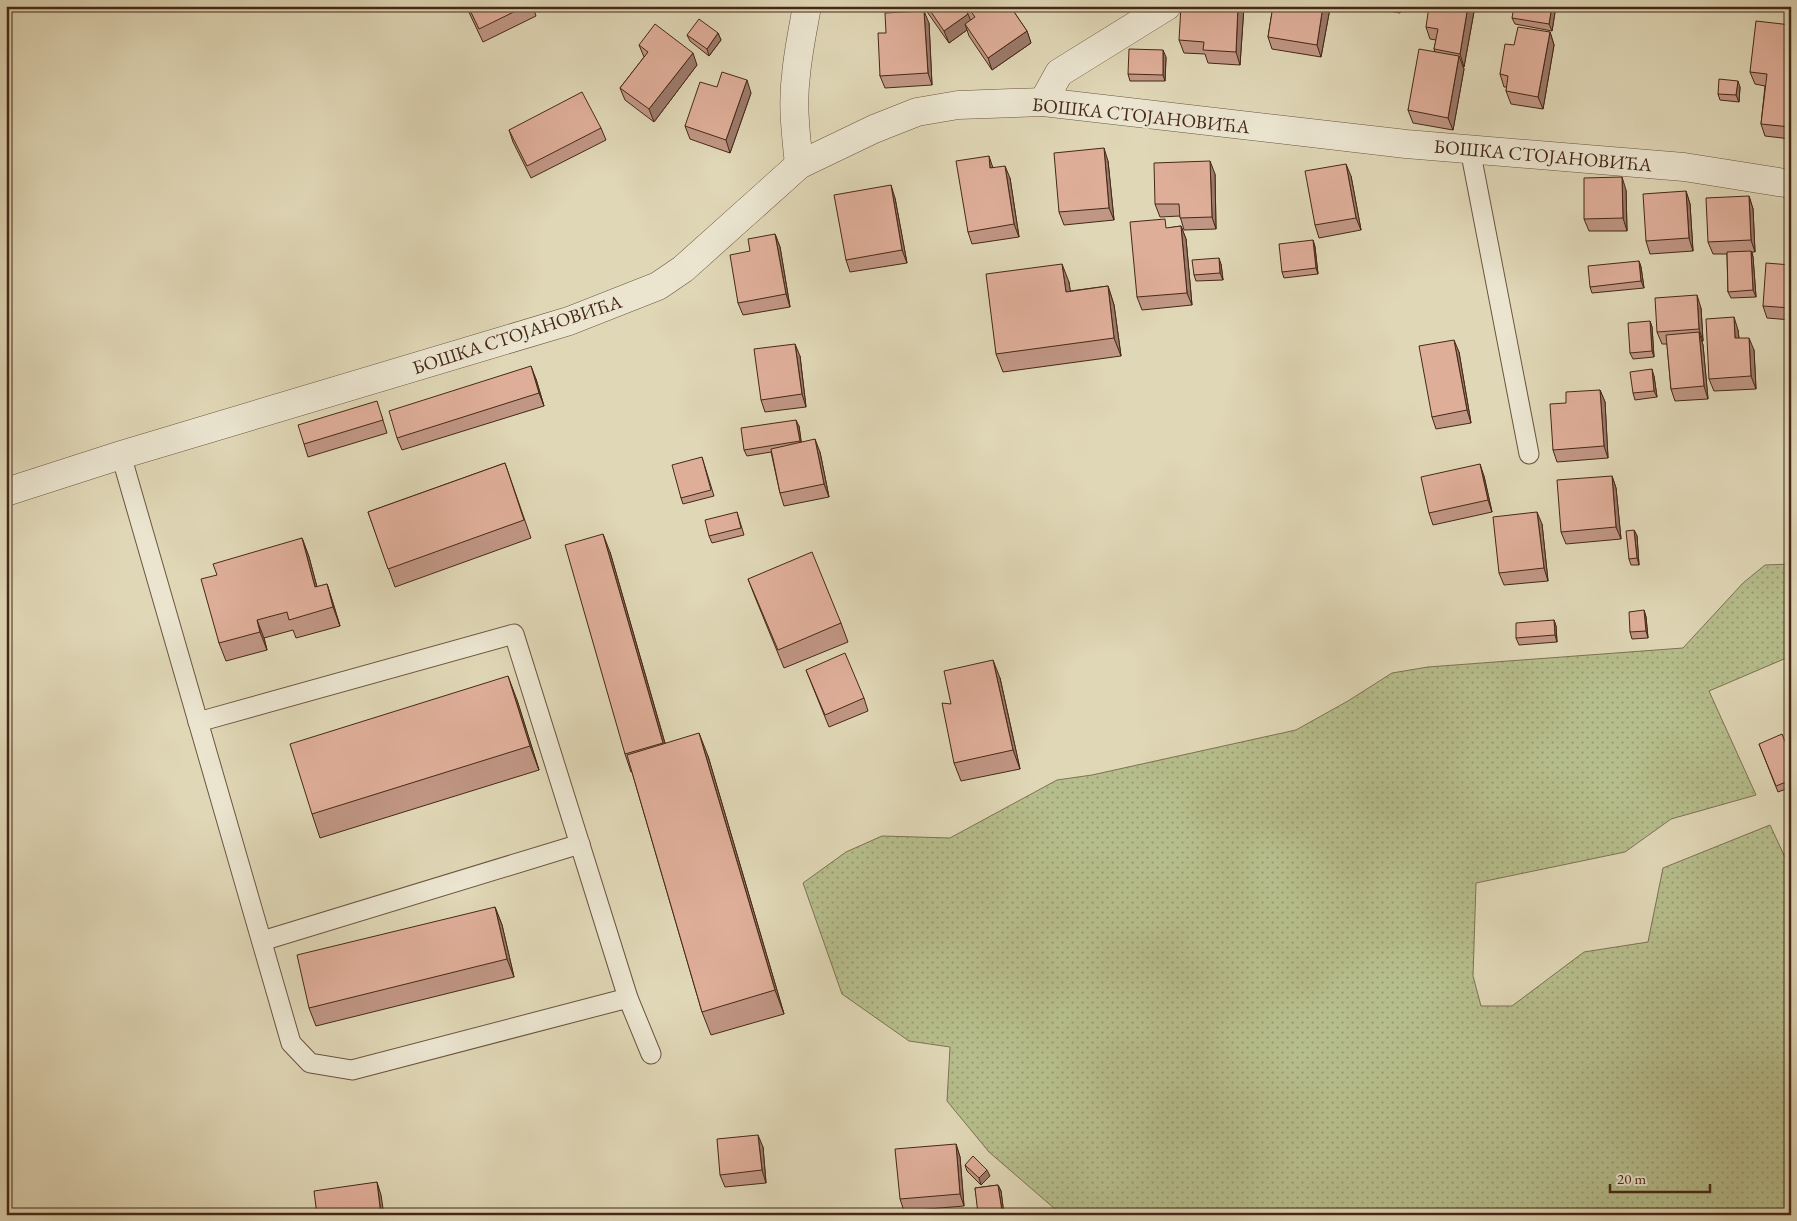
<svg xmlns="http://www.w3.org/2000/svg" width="1797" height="1221" font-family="'EB Garamond',serif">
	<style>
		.grass { fill: url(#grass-dots); stroke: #7e7252 }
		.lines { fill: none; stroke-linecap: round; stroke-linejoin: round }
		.service-casing { stroke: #6c543f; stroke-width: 21 }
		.minor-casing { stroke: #6c543f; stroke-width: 29 }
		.service { stroke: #ebe5d0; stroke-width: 19 }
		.minor { stroke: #ebe5d0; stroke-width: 28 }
		.wall { fill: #c09684; stroke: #452817 }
		.shaded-wall { fill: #9c7a6b; stroke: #452817 }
		.building { fill: #dfae99; stroke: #452817 }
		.labels { text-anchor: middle; stroke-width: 5; stroke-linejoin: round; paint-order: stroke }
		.street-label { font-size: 19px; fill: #452817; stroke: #ebe5d0 }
	</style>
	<defs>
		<pattern id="grass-dots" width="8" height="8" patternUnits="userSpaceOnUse" patternTransform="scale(1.25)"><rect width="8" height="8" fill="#b6bd8c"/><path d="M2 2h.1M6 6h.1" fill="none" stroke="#969a71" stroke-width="1.8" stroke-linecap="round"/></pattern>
	</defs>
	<rect width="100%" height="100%" fill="#e0d7b6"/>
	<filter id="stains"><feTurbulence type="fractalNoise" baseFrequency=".004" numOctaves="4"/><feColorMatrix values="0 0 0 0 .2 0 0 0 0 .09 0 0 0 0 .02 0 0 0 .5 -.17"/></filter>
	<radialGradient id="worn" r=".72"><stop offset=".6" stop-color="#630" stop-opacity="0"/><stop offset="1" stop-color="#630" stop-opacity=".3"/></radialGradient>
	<path class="grass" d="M1791,564V656L1709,691L1756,795L1671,819L1625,852L1476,883L1473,976L1481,1006H1512L1584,952L1648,942L1663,868L1770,825L1791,870V1215H1062L989,1152L947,1101L950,1047L909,1041L842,994L803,883L846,852L882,836L950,838L1057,780L1092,775L1296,730L1348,701L1392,673L1428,667L1683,648L1743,583L1765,565Z"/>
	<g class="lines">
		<defs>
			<g id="service">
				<path d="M1470,149L1529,454"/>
				<path d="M121,455L291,1043L310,1063L352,1070L628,998"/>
				<path d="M198,722L514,634L628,998L651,1054"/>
				<path d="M262,941L580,844"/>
			</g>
			<g id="minor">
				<path d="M1043,102L1059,73L1167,6"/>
				<path d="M799,165C796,135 792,105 796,75C798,52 803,29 807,6"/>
				<path d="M6,492L121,455L569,321L658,286L683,269L799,165L874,129L917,112L958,105L1043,102L1406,144L1684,167L1791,184"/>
			</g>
		</defs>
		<use href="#service" class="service-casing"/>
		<use href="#minor" class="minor-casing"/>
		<use href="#service" class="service"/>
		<use href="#minor" class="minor"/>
	</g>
	<g class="wall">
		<path d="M466,6H533L536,16L483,42Z"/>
		<path d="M923,6H963L965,9L964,6H1010L1027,31L1031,43L992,70L969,36L967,30L949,43Z"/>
		<path d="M1244,6L1240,65L1208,63L1205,54L1184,53L1179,40L1207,7Z"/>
		<path d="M1273,6H1329L1330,8L1321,57L1272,49L1268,37Z"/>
		<path d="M1376,6H1401L1400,13L1377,9Z"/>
		<path d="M1475,6L1464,67L1463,66L1464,69L1453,130L1413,123L1408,110L1435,52L1434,49L1436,40L1430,39L1426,27Z"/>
		<path d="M1556,6L1552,31L1515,24L1512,18Z"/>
		<path d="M929,23L932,85L885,88L880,76L886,33Z"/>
		<path d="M1791,25V139L1765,136L1761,124L1765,86L1755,84L1750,72Z"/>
		<path d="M1550,32L1554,45L1543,109L1511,104L1506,91L1507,87H1504L1500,74L1514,45Z"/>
		<path d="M718,33L721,40L709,56L690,41L687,35Z"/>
		<path d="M639,45L697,65L654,122L625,100L620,88L644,57Z"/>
		<path d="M1166,57L1165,81H1130L1128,74Z"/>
		<path d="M717,87L751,93L730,153L690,139L685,126Z"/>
		<path d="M1740,87L1739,102L1720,100L1718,94Z"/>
		<path d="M601,128L606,140L531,178L513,142L509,130Z"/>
		<path d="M1108,161L1114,220L1064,225L1059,212Z"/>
		<path d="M993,167L1010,178L1019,237L972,244L968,232Z"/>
		<path d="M1215,174L1216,229L1184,230L1180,216L1160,217L1155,204Z"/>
		<path d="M1351,176L1361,230L1319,238L1315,225Z"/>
		<path d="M1626,190L1627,231H1589L1584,219Z"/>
		<path d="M1686,191L1690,204L1693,251L1650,254L1646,241Z"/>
		<path d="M1749,196L1753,209L1755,252H1752L1753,257L1756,297L1731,298L1728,292L1727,254H1713L1708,242Z"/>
		<path d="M895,198L907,263L850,272L846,260Z"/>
		<path d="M1181,226L1186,239L1192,305L1142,310L1137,297L1168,228Z"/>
		<path d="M775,234L780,247L790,307L743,315L738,303L750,251Z"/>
		<path d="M1313,240L1315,247L1318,274L1284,278L1282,272Z"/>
		<path d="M1639,261L1641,267L1644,288L1592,293L1590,287Z"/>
		<path d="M1221,264L1223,280L1196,281L1194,275Z"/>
		<path d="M1791,265V320L1767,318L1763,306Z"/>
		<path d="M1069,282L1070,291L1108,286L1114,305L1121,356L1003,372L996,354Z"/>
		<path d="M1701,308L1703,341L1702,342L1703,345L1708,399L1675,401L1671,389L1667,344H1662L1657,332Z"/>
		<path d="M1650,321L1652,327L1654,357L1633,359L1630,353Z"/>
		<path d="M1738,330L1739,338L1754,350L1756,389L1714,391L1709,379Z"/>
		<path d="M1459,352L1471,423L1436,429L1432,417Z"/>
		<path d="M800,356L806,407L765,412L761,400Z"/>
		<path d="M1654,376L1657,397L1635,400L1633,393Z"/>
		<path d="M536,379L544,406L402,450L397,438Z"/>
		<path d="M1600,390L1605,402L1608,458L1557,462L1553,450L1566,403Z"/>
		<path d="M381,414L387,433L308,457L304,444Z"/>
		<path d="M799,426L801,442L820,452L829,497L784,506L780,493L771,452L747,456L744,450Z"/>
		<path d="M702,457L714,496L683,504L681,498Z"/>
		<path d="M505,463L531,538L395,587L368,512Z"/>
		<path d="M1484,476L1492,512L1433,525L1429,513Z"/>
		<path d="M1612,476L1616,488L1621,539L1566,544L1561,532Z"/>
		<path d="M737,512L744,535L712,543L709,536Z"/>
		<path d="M1542,524L1548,581L1504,585L1499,573Z"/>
		<path d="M1634,530L1637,536L1639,565H1631L1629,559Z"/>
		<path d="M302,538L309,557L317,587L327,584L333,603L340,626L296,638L293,630L264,638L267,650L226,661L219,643L217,575Z"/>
		<path d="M610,552L665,743L708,756L784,1014L711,1035L702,1012L632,772H631L625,754Z"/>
		<path d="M748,579L841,623L848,642L784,668L755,597Z"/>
		<path d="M1644,610L1646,617L1648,638L1632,639L1630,632Z"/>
		<path d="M1554,620L1556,626L1557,642L1519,645L1516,638Z"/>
		<path d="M806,670L864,698L868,711L829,727Z"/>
		<path d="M1000,678L1020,769L961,781L954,763Z"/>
		<path d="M517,700L539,770L320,838L312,814Z"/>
		<path d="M1759,744L1791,756V787L1778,792Z"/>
		<path d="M495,907L502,925L514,977L316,1026L309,1008Z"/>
		<path d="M956,1144L960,1157L964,1206L904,1211L900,1199Z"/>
		<path d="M763,1147L766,1183L725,1187L720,1175Z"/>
		<path d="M965,1165L990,1176L981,1185L967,1171Z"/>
		<path d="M998,1185L1001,1191L1004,1215H979L975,1188Z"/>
	</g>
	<g class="shaded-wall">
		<path d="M1238,6H1244L1240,65L1236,52Z"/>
		<path d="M1323,6H1329L1330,8L1321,57L1317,45Z"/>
		<path d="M1398,6H1401L1400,13Z"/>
		<path d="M1468,6H1475L1464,67L1460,54Z"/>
		<path d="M1552,6H1556L1552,31L1549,24Z"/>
		<path d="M924,11L929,23L932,85L928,73Z"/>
		<path d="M968,14L973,26L965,24L967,30L949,43L944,31Z"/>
		<path d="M1027,31L1031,43L992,70L988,58Z"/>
		<path d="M1550,32L1554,45L1543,109L1538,97Z"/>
		<path d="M718,33L721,40L709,56L707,49Z"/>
		<path d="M1163,50L1166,57L1165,81L1163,75Z"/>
		<path d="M693,53L697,65L654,122L649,109Z"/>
		<path d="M1459,56L1464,69L1453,130L1448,118Z"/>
		<path d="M747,80L751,93L730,153L726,140Z"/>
		<path d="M1738,81L1740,87L1739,102L1736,95Z"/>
		<path d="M1104,148L1108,161L1114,220L1109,208Z"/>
		<path d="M989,156L993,168H990Z"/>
		<path d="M1210,161L1215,174L1216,229L1212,217Z"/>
		<path d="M1346,164L1351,176L1361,230L1356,218Z"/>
		<path d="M1005,166L1010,178L1019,237L1014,224Z"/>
		<path d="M1622,177L1626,190L1627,231L1623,218Z"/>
		<path d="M891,185L895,198L907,263L902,250Z"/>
		<path d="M1686,191L1690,204L1693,251L1689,238Z"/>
		<path d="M1749,196L1753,209L1755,252L1751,240Z"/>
		<path d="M1181,226L1186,239L1192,305L1187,293Z"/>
		<path d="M775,234L780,247L790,307L786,294Z"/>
		<path d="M1313,240L1315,247L1318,274L1316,268Z"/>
		<path d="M1751,251L1753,257L1756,297L1753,290Z"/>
		<path d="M1219,258L1221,264L1223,280L1220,273Z"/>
		<path d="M1639,261L1641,267L1644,288L1641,281Z"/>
		<path d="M1062,264L1069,282L1073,310L1066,292Z"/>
		<path d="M1108,286L1114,305L1121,356L1114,338Z"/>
		<path d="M1697,295L1701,308L1703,341L1699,329Z"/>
		<path d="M1734,317L1738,330L1740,351L1735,338Z"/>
		<path d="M1650,321L1652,327L1654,357L1652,351Z"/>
		<path d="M1699,332L1703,345L1708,399L1704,386Z"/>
		<path d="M1749,338L1754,350L1756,389L1751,376Z"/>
		<path d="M1454,340L1459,352L1471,423L1467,410Z"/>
		<path d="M795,344L800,356L806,407L802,394Z"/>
		<path d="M531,366L536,379L544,406L539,393Z"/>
		<path d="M1652,369L1654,376L1657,397L1654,391Z"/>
		<path d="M1600,390L1605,402L1608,458L1604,446Z"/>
		<path d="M796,420L799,426L802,447L800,441Z"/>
		<path d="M815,439L820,452L829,497L824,484Z"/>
		<path d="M1480,464L1484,476L1492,512L1488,500Z"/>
		<path d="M1612,476L1616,488L1621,539L1616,527Z"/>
		<path d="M1537,512L1542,524L1548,581L1544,568Z"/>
		<path d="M1634,530L1637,536L1639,565L1637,558Z"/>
		<path d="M603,534L610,552L670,761L663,743Z"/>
		<path d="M302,538L309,557L322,606L315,587Z"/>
		<path d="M327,584L333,603L340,626L333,607Z"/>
		<path d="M1644,610L1646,617L1648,638L1646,631Z"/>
		<path d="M257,620L264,638L267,650L260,632Z"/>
		<path d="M1554,620L1556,626L1557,642L1555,635Z"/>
		<path d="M993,660L1000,678L1020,769L1013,750Z"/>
		<path d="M508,676L517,700L539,770L530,746Z"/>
		<path d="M699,733L708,756L784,1014L775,990Z"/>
		<path d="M495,907L502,925L514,977L507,959Z"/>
		<path d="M758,1135L763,1147L766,1183L762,1170Z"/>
		<path d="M956,1144L960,1157L964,1206L960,1194Z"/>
		<path d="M987,1170L990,1176L981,1185L979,1178Z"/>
		<path d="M377,1182L381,1195L384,1215H381Z"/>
		<path d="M998,1185L1001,1191L1004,1215L1002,1211Z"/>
	</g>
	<g class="building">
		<path d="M468,6H526L479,29Z"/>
		<path d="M927,6H963L968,14L944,31Z"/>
		<path d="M967,6H1010L1027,31L988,58L965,24L975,17Z"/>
		<path d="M1181,6H1238L1236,52L1203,50L1204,42L1179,40Z"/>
		<path d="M1273,6H1323L1317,45L1268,37Z"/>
		<path d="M1429,6H1468L1460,54L1434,49L1438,29L1426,27Z"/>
		<path d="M1514,6H1552L1549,24L1512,18Z"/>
		<path d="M924,11L928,73L880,76L878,33H886L885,13Z"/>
		<path d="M699,19L718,33L707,49L687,35Z"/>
		<path d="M1756,21L1791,25V121L1790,127L1761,124L1767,74L1750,72Z"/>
		<path d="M655,24L693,53L649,109L620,88L648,52L639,45Z"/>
		<path d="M1518,27L1550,32L1538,97L1506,91L1508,76L1500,74L1505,44L1514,45Z"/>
		<path d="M1129,49L1163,50V75L1128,74Z"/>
		<path d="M1419,49L1459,56L1448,118L1408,110Z"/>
		<path d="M722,72L747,80L726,140L685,126L700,82L717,87Z"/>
		<path d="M1719,79L1738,81L1736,95L1718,94Z"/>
		<path d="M582,92L601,128L527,166L509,130Z"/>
		<path d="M1104,148L1109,208L1059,212L1054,153Z"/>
		<path d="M989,156L990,168L1005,166L1014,224L968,232L956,161Z"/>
		<path d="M1210,161L1212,217L1180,218L1179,204H1155L1154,163Z"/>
		<path d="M1346,164L1356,218L1315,225L1305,171Z"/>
		<path d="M1622,177L1623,218L1584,219V178Z"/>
		<path d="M891,185L902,250L846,260L834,195Z"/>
		<path d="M1686,191L1689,238L1646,241L1643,194Z"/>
		<path d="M1749,196L1751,240L1708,242L1706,198Z"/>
		<path d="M1165,219L1166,228L1181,226L1187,293L1137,297L1130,222Z"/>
		<path d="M775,234L786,294L738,303L730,255L750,251L748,239Z"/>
		<path d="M1313,240L1316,268L1282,272L1279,244Z"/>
		<path d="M1751,251L1753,290L1728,292L1727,252Z"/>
		<path d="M1219,258L1220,273L1194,275L1192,260Z"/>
		<path d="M1639,261L1641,281L1590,287L1588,266Z"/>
		<path d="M1766,263L1791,265V308L1763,306Z"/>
		<path d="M1062,264L1066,292L1108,286L1114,338L996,354L986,274Z"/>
		<path d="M1697,295L1699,329L1657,332L1655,298Z"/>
		<path d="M1734,317L1735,338H1749L1751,376L1709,379L1706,319Z"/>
		<path d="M1650,321L1652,351L1630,353L1628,323Z"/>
		<path d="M1699,332L1704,386L1671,389L1666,335Z"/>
		<path d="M1454,340L1467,410L1432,417L1419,346Z"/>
		<path d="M795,344L802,394L761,400L754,349Z"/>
		<path d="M531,366L539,393L397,438L389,411Z"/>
		<path d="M1652,369L1654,391L1633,393L1630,372Z"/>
		<path d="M1600,390L1604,446L1553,450L1550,404L1566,403V392Z"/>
		<path d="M377,401L383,420L304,444L298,425Z"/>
		<path d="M796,420L800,441L744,450L741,428Z"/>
		<path d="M815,439L824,484L780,493L771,449Z"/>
		<path d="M702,457L711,490L681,498L672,465Z"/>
		<path d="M505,463L524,520L388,569L368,512Z"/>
		<path d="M1480,464L1488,500L1429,513L1421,477Z"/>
		<path d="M1612,476L1616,527L1561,532L1557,480Z"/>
		<path d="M737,512L741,528L709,536L705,520Z"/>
		<path d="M1537,512L1544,568L1499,573L1493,517Z"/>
		<path d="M1634,530L1637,558L1629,559L1626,531Z"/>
		<path d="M603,534L663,743L625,754L565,545Z"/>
		<path d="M302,538L315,587L327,584L333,607L289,620L287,612L257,620L260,632L219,643L201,579L217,575L213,564Z"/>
		<path d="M812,552L841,623L778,650L748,579Z"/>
		<path d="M1644,610L1646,631L1630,632L1629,612Z"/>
		<path d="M1554,620L1555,635L1516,638V623Z"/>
		<path d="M845,653L864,698L825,715L806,670Z"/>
		<path d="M993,660L1013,750L954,763L942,703L951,704L944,671Z"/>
		<path d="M508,676L530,746L312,814L290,744Z"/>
		<path d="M699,733L775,990L702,1012L627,755Z"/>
		<path d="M1782,734L1791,756V780L1776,786L1759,744Z"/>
		<path d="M495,907L507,959L309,1008L297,955Z"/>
		<path d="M758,1135L762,1170L720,1175L717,1139Z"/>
		<path d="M956,1144L960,1194L900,1199L895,1149Z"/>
		<path d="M973,1156L987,1170L979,1178L965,1165Z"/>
		<path d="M377,1182L381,1215H317L314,1191Z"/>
		<path d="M998,1185L1002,1211L978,1214L975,1188Z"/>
	</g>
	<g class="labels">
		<g class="street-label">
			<text transform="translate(1141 115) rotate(6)" y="7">БОШКА СТОЈАНОВИЋА</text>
			<text transform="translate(1543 155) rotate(5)" y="7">БОШКА СТОЈАНОВИЋА</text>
			<text transform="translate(517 334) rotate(-18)" y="7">БОШКА СТОЈАНОВИЋА</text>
		</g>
	</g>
	<rect width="1797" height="1221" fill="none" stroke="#e0d7b6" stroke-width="25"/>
	<rect x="8" y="8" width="1782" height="1206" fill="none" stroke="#452817" stroke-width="2.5"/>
	<rect x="12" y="12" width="1772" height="1196" fill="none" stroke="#452817"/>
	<path d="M1610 1184v8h100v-8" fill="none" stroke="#452817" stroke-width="2.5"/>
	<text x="1617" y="1184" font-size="15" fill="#452817" stroke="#ebe5d0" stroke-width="4" paint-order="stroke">20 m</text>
	<rect width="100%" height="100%" filter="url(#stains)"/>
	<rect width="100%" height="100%" fill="url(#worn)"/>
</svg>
